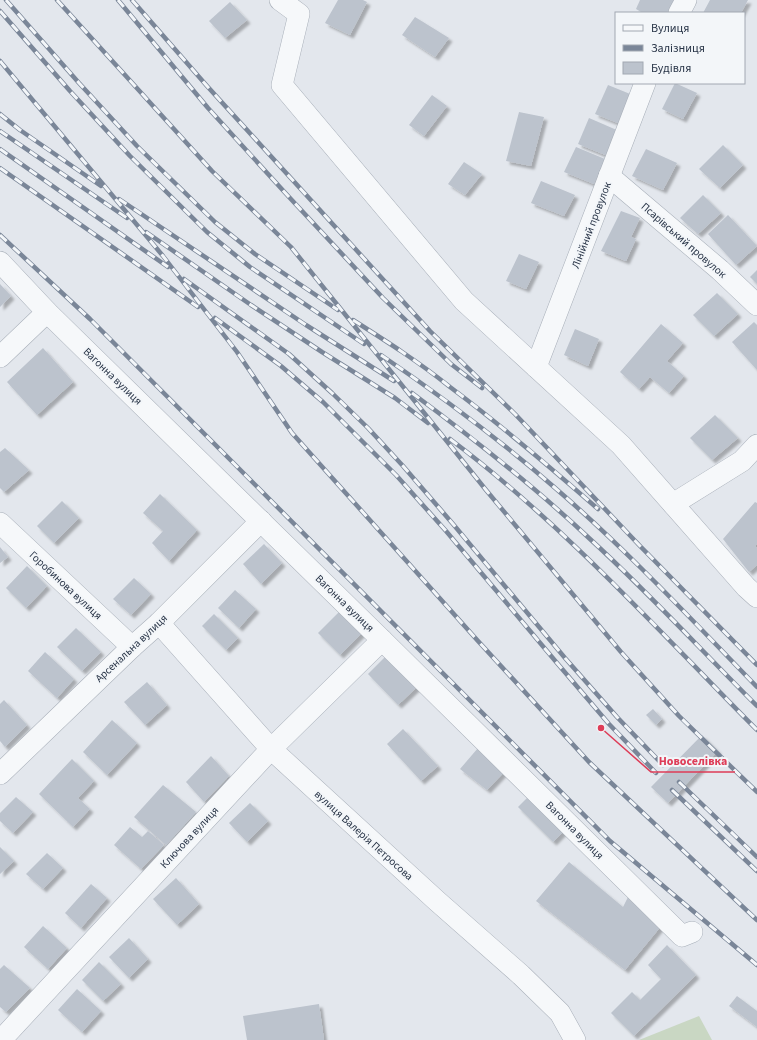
<svg xmlns="http://www.w3.org/2000/svg" width="757" height="1040" font-family="'Source Sans 3',sans-serif">
	<style>
		.green { fill: #c9d7c3 }
		.building { fill: #bcc3cd; filter: url(#shadow) }
		.lines { fill: none; stroke-linecap: round; stroke-linejoin: round }
		.minor-casing { stroke: #a7aeb8; stroke-width: 22 }
		.minor { stroke: #f6f8fa; stroke-width: 21 }
		.rail-casing { stroke: #7a8698; stroke-width: 4.5 }
		.rail { stroke: #f3f6f9; stroke-width: 3; stroke-dasharray: 9; stroke-linecap: butt }
		.labels { text-anchor: middle; stroke-width: 4; stroke-linejoin: round; paint-order: stroke }
		.street-label { font-size: 11px; fill: #283447; stroke: #f3f6f9 }
		.leader { fill: none; stroke: #de3c57; stroke-width: 1.5 }
		.callout-dot { fill: #de3c57; stroke: #f3f6f9; stroke-width: 1.5 }
		.callout-label { font-size: 12px; text-anchor: middle; font-weight: bold; fill: #de3c57; stroke: #f3f6f9; stroke-width: 4; stroke-linejoin: round; paint-order: stroke }
	</style>
	<defs>
		<filter id="shadow"><feDropShadow dx="3.5" dy="3.5" stdDeviation="1" flood-color="#0004"/></filter>
	</defs>
	<rect width="100%" height="100%" fill="#e3e7ed"/>
	<path class="green" d="M699,1016L712,1040H639Z"/>
	<g class="building">
		<path d="M338,0H363L367,2L350,35L325,23Z"/>
		<path d="M640,0H674L667,13H643L636,9Z"/>
		<path d="M710,0H748L741,13H733L728,11L727,13H703Z"/>
		<path d="M230,2L247,20L225,38L209,21Z"/>
		<path d="M415,17L449,38L435,57L402,35Z"/>
		<path d="M675,83L697,93L683,119L662,109Z"/>
		<path d="M608,85L635,96L623,125L595,114Z"/>
		<path d="M432,95L447,106L424,136L409,125Z"/>
		<path d="M519,112L544,117L531,166L506,161Z"/>
		<path d="M589,118L619,131L608,156L578,144Z"/>
		<path d="M723,145L743,165L720,188L699,169Z"/>
		<path d="M576,147L605,159L594,184L564,172Z"/>
		<path d="M646,149L677,163L663,190L632,176Z"/>
		<path d="M464,162L482,174L465,195L448,184Z"/>
		<path d="M541,181L575,195L564,216L531,203Z"/>
		<path d="M703,195L721,213L698,234L680,218Z"/>
		<path d="M621,211L640,218L631,237L636,239L626,261L601,251Z"/>
		<path d="M728,215L757,246L736,265L708,234Z"/>
		<path d="M519,254L539,262L526,289L506,281Z"/>
		<path d="M757,270V284L750,277Z"/>
		<path d="M0,284L11,296L0,307Z"/>
		<path d="M717,293L738,314L714,336L693,315Z"/>
		<path d="M754,322L757,325V370L732,342Z"/>
		<path d="M661,324L683,343L667,361L684,376L669,393L650,377L639,389L620,372Z"/>
		<path d="M575,329L599,339L588,366L564,355Z"/>
		<path d="M43,348L73,382L37,415L7,382Z"/>
		<path d="M715,415L738,438L712,460L690,438Z"/>
		<path d="M5,448L29,470L4,492L0,488V452Z"/>
		<path d="M160,494L197,530L169,561L152,543L163,531L143,513Z"/>
		<path d="M62,501L79,518L54,543L37,526Z"/>
		<path d="M755,502L757,503V544L755,546L757,548V565L749,572L723,539Z"/>
		<path d="M264,544L282,563L261,584L243,564Z"/>
		<path d="M0,547L8,557L0,563Z"/>
		<path d="M27,566L47,586L26,608L6,588Z"/>
		<path d="M134,578L151,594L131,615L113,599Z"/>
		<path d="M235,590L256,609L239,628L218,608Z"/>
		<path d="M342,609L364,631L340,655L318,633Z"/>
		<path d="M214,614L238,638L226,650L202,626Z"/>
		<path d="M76,628L101,652L82,671L57,647Z"/>
		<path d="M45,652L74,679L57,698L28,671Z"/>
		<path d="M389,653L419,685L398,705L368,674Z"/>
		<path d="M147,682L167,705L145,725L124,702Z"/>
		<path d="M4,700L27,725L5,747L0,741V704Z"/>
		<path d="M653,709L662,719L656,725L646,715Z"/>
		<path d="M112,720L137,743L107,775L83,752Z"/>
		<path d="M403,729L438,766L421,781L387,744Z"/>
		<path d="M702,735L718,751L668,803L651,787Z"/>
		<path d="M478,748L506,770L487,790L460,769Z"/>
		<path d="M211,756L229,776L204,802L186,782Z"/>
		<path d="M72,759L94,781L78,798L90,809L73,827L39,794Z"/>
		<path d="M163,785L196,812L166,845L134,817Z"/>
		<path d="M533,792L568,827L553,842L518,807Z"/>
		<path d="M16,797L33,812L13,833L0,821V813Z"/>
		<path d="M250,803L268,821L247,842L229,823Z"/>
		<path d="M130,827L142,837L148,831L164,845L141,869L114,845Z"/>
		<path d="M0,847L14,861L0,874Z"/>
		<path d="M47,853L63,868L43,889L26,874Z"/>
		<path d="M569,862L623,907L628,897L662,925L625,970L536,901Z"/>
		<path d="M176,878L199,904L177,925L153,899Z"/>
		<path d="M91,884L107,898L81,928L65,913Z"/>
		<path d="M43,926L67,948L48,969L24,947Z"/>
		<path d="M129,938L148,959L129,978L109,957Z"/>
		<path d="M667,945L696,975L634,1036L611,1013L632,992L640,1000L661,979L648,965Z"/>
		<path d="M99,962L121,984L103,1001L82,980Z"/>
		<path d="M4,965L30,988L6,1012L0,1007V969Z"/>
		<path d="M77,989L101,1011L82,1032L58,1010Z"/>
		<path d="M737,996L757,1011V1027L729,1006Z"/>
		<path d="M319,1004L324,1040H247L243,1016Z"/>
	</g>
	<g class="lines">
		<defs>
			<g id="minor">
				<path d="M280,0L299,14L282,85L464,301L621,445L746,587L757,597"/>
				<path d="M679,13L686,0"/>
				<path d="M609,176L720,270L757,305"/>
				<path d="M0,262L47,312L382,640L682,936L692,932"/>
				<path d="M0,357L47,312"/>
				<path d="M536,367L645,83"/>
				<path d="M673,504L742,461L757,445"/>
				<path d="M0,523L132,647"/>
				<path d="M159,623L271,749L437,901L521,975L560,1013L575,1040"/>
				<path d="M0,774L132,647L159,623L261,521"/>
				<path d="M1,1040L271,749L382,640"/>
			</g>
		</defs>
		<use href="#minor" class="minor-casing"/>
		<use href="#minor" class="minor"/>
		<defs>
			<g id="rail">
				<path d="M6,0L79,83L137,146L215,222L255,254L338,310"/>
				<path d="M57,0L212,171L291,247L486,490L621,652L679,716L757,792"/>
				<path d="M118,0L208,108L289,197L383,298L451,364L482,388"/>
				<path d="M132,0L207,86L430,331L515,414L640,546L757,665"/>
				<path d="M0,11L70,91L130,156L207,232L250,267L364,344"/>
				<path d="M0,61L163,256L237,352L292,433L478,641L589,762L757,920"/>
				<path d="M0,114L20,130L101,186"/>
				<path d="M0,131L127,218"/>
				<path d="M0,149L168,267"/>
				<path d="M0,168L198,307"/>
				<path d="M119,199L306,325L394,381"/>
				<path d="M146,232L251,305L322,352L395,398L428,423"/>
				<path d="M0,235L90,319L610,841L757,965"/>
				<path d="M184,279L289,354L332,393L368,428L403,466L453,524L565,658L617,717L663,765"/>
				<path d="M215,318L281,366L323,402L396,475L446,531L557,663L609,724L656,773"/>
				<path d="M353,320C386,341 419,362 450,387C501,425 550,467 598,509"/>
				<path d="M381,355C441,396 500,440 554,487C626,549 691,619 757,687"/>
				<path d="M412,393C474,439 534,486 590,539C648,592 701,650 757,706"/>
				<path d="M450,439C563,524 658,630 757,730"/>
				<path d="M679,782L757,857"/>
				<path d="M672,790L757,871"/>
			</g>
		</defs>
		<use href="#rail" class="rail-casing"/>
		<use href="#rail" class="rail"/>
	</g>
	<g class="labels">
		<g class="street-label">
			<text transform="translate(591 225) rotate(-69)" y="4">Лінійний провулок</text>
			<text transform="translate(684 240) rotate(41)" y="4">Псарівський провулок</text>
			<text transform="translate(113 376) rotate(44)" y="4">Вагонна вулиця</text>
			<text transform="translate(66 585) rotate(43)" y="4">Горобинова вулиця</text>
			<text transform="translate(345 603) rotate(44)" y="4">Вагонна вулиця</text>
			<text transform="translate(131 648) rotate(-43)" y="4">Арсенальна вулиця</text>
			<text transform="translate(575 830) rotate(45)" y="4">Вагонна вулиця</text>
			<text transform="translate(364 835) rotate(42)" y="4">вулиця Валерія Петросова</text>
			<text transform="translate(189 837) rotate(-47)" y="4">Ключова вулиця</text>
		</g>
	</g>
	<path class="leader" d="M601 728L651 772H735"/>
	<circle class="callout-dot" cx="601" cy="728" r="4"/>
	<g class="callout-label">
		<text x="693" y="765">Новоселівка</text>
	</g>
	<rect x="615" y="12" width="130" height="72" fill="#f3f6f9" stroke="#a2a8b2"/>
	<rect x="623" y="25" width="20" height="6" fill="#f6f8fa" stroke="#a2a8b2"/>
	<text x="651" y="32" font-size="12" fill="#283447">Вулиця</text>
	<rect x="623" y="45" width="20" height="6" fill="#7a8698" stroke="#a2a8b2"/>
	<text x="651" y="52" font-size="12" fill="#283447">Залізниця</text>
	<rect x="623" y="62" width="20" height="12" fill="#bcc3cd" stroke="#a2a8b2"/>
	<text x="651" y="72" font-size="12" fill="#283447">Будівля</text>
</svg>
